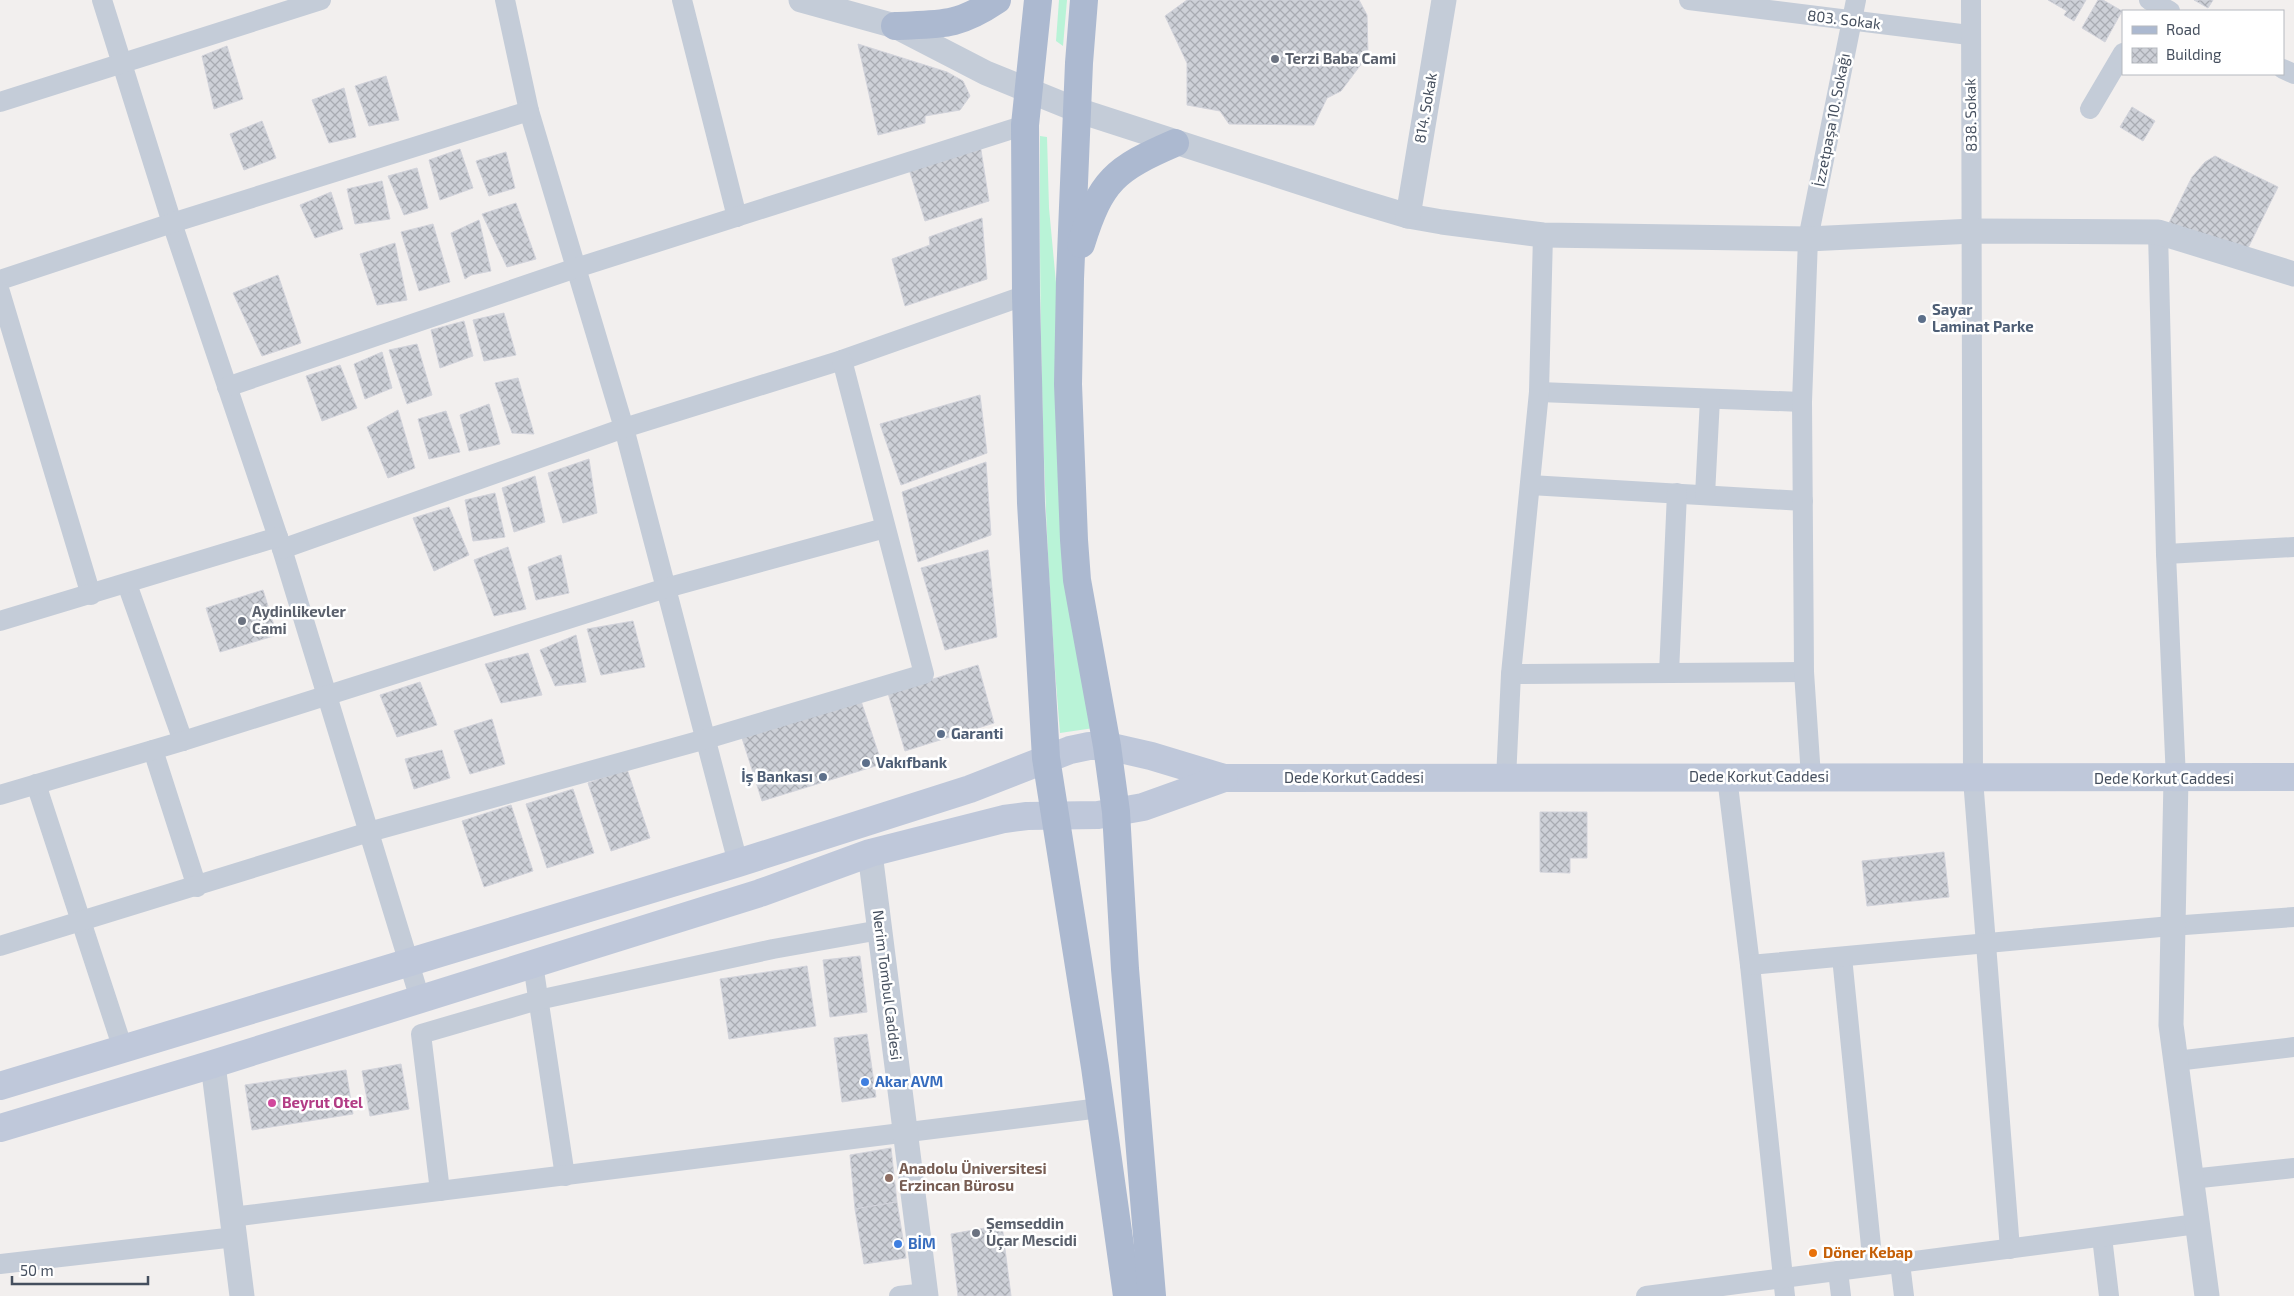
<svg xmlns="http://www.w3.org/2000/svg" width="2294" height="1296" font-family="'Exo 2',sans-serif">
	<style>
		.grass { fill: #b9f3d7 }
		.building { fill: url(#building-cross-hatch); stroke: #d2d3db }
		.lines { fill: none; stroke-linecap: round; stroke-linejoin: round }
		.minor { stroke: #c4ccd8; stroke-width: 20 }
		.tertiary { stroke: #c4ccd8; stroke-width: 25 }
		.secondary { stroke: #bfc8da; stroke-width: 28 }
		.primary { stroke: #acb9d0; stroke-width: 28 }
		.worship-dot { fill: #6b7280; stroke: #fff; stroke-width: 2 }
		.service-dot { fill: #5c6f8a; stroke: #fff; stroke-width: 2 }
		.shop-dot { fill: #3f7fe0; stroke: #fff; stroke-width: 2 }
		.hotel-dot { fill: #d1479c; stroke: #fff; stroke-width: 2 }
		.education-dot { fill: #8d6e63; stroke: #fff; stroke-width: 2 }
		.food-dot { fill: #e8710a; stroke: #fff; stroke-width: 2 }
		.labels { text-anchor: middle; stroke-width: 5; stroke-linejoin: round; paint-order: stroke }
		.street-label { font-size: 15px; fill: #454f5e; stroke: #fff }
		.worship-label { font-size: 15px; font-weight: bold; fill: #5b616d; stroke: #fff; text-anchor: start }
		.service-label { font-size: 15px; font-weight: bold; fill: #4e5e75; stroke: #fff; text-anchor: start }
		.shop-label { font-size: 15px; font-weight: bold; fill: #366cbe; stroke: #fff; text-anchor: start }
		.hotel-label { font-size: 15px; font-weight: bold; fill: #b23c85; stroke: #fff; text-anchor: start }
		.education-label { font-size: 15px; font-weight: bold; fill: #785e54; stroke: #fff; text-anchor: start }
		.food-label { font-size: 15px; font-weight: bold; fill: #c56008; stroke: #fff; text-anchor: start }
	</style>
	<defs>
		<pattern id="building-cross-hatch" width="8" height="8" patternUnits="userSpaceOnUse" patternTransform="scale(1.25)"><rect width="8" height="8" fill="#cdd0d7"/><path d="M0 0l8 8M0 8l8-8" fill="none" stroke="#a8abb2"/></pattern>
	</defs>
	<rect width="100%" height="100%" fill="#f2efee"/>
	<g class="grass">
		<path d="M1059,0H1067L1063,46L1056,41Z"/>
		<path d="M1040,136L1047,137L1049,208L1056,283V430L1094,728L1060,733C1043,535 1039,336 1040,136Z"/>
	</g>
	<g class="building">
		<path d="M1187,0H1359L1367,15L1368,55L1341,91L1327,98L1314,125L1229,124L1220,111L1187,105V63L1165,16Z"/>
		<path d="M2048,0H2086L2074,21L2064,15L2067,11Z"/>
		<path d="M2098,0H2103L2122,11L2105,42L2082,28Z"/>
		<path d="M2194,0H2213L2208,8Z"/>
		<path d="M858,44L947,72L963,81L970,96L960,110L925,116V123L878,135Z"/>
		<path d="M227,46L243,99L214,109L202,56Z"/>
		<path d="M386,76L399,120L369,126L355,86Z"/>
		<path d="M344,88L356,137L329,143L312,100Z"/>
		<path d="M2132,107L2155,121L2143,141L2120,127Z"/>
		<path d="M262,121L276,158L244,170L230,134Z"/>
		<path d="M980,144L989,201L925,221L909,169Z"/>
		<path d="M460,149L473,188L440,200L429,160Z"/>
		<path d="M506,152L515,188L489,196L476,161Z"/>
		<path d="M2215,156L2278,187L2248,248L2164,233L2192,177L2205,162Z"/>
		<path d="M417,168L428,208L404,215L388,176Z"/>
		<path d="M382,181L390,219L355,224L347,189Z"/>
		<path d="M331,192L343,229L315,238L300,205Z"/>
		<path d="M516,203L536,259L507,267L482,214Z"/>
		<path d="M982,218L987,279L905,306L892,259L930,245L929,237Z"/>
		<path d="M479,220L491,271L471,275L465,279L451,233Z"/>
		<path d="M433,224L450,282L419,291L401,232Z"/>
		<path d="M395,243L407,300L377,305L360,254Z"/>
		<path d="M278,275L301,343L262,356L233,293Z"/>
		<path d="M504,313L516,355L484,361L473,320Z"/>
		<path d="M464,321L473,356L440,368L431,330Z"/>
		<path d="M417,344L432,395L407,404L389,350Z"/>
		<path d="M382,352L392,388L365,399L354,364Z"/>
		<path d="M340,365L357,408L322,421L306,376Z"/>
		<path d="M518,378L534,434L512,433L495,383Z"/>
		<path d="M980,395L987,453L901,485L880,424Z"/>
		<path d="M489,404L500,444L469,451L460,415Z"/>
		<path d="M398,410L415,468L388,478L367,427Z"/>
		<path d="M446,411L460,452L429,459L418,419Z"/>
		<path d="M589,459L597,513L563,523L548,473Z"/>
		<path d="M986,462L991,535L918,562L902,492Z"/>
		<path d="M535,476L545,522L514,532L502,488Z"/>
		<path d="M495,493L505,537L473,541L465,500Z"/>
		<path d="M449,507L469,555L434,571L413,518Z"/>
		<path d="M508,547L526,609L494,616L474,560Z"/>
		<path d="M988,550L997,637L945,650L921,568Z"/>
		<path d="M561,555L569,593L536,600L528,567Z"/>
		<path d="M263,590L277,635L220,652L206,608Z"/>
		<path d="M633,621L645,667L601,675L587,629Z"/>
		<path d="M576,635L586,682L555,686L540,650Z"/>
		<path d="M528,653L542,695L501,703L485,664Z"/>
		<path d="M978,665L994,723L905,751L888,693Z"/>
		<path d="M420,682L437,725L397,737L380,695Z"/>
		<path d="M861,701L882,764L762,801L742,738Z"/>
		<path d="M492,719L505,764L470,774L454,731Z"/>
		<path d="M442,750L450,778L414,789L405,759Z"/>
		<path d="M627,769L650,838L611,851L588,783Z"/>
		<path d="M573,789L594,853L547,868L526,804Z"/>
		<path d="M511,805L533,871L484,887L462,821Z"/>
		<path d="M1540,812H1587V858H1570V873L1540,872Z"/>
		<path d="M1944,852L1949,897L1867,906L1862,861Z"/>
		<path d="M860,956L867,1012L830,1017L823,960Z"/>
		<path d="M807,966L816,1026L729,1039L720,979Z"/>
		<path d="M867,1034L876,1097L842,1102L834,1038Z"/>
		<path d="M401,1064L409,1109L370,1116L362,1071Z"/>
		<path d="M346,1070L353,1114L252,1130L245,1085Z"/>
		<path d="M891,1148L897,1202L855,1209L850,1155Z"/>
		<path d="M897,1202L906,1258L864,1264L855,1209Z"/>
		<path d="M1002,1225L1011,1296H958L951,1234Z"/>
	</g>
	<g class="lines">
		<g class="minor">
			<path d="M102,0L172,223L282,549L420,999"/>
			<path d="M505,0L529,111L624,428L738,863"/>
			<path d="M682,0L737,217"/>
			<path d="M1689,0L1969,35"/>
			<path d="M1971,0L1973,779L2010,1249"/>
			<path d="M2149,0L2170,11"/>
			<path d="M2283,69L2294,74"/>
			<path d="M0,102L321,0"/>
			<path d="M2090,109L2123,53"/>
			<path d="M2158,232L2166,554L2176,779"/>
			<path d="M0,280L172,223L529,111"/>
			<path d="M0,292L91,595"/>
			<path d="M227,387L576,268L1025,125"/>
			<path d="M1539,392L1802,402"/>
			<path d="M1530,485L1803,501"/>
			<path d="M1705,495L1710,399"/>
			<path d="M282,549L624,428L842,360L1026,295"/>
			<path d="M2166,554L2294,547"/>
			<path d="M127,584L183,741"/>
			<path d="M0,621L278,537"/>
			<path d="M1669,673L1677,493"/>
			<path d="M1511,674L1804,672"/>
			<path d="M153,750L197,887"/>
			<path d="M1727,777L1750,965L1785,1296"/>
			<path d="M1811,777L1804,672L1802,402L1808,239L1856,0"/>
			<path d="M1506,779L1511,674L1539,392L1543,235"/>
			<path d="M36,784L123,1049"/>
			<path d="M0,795L183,741L666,588L885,528"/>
			<path d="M0,946L369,832L706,739L924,674L842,360"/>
			<path d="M1842,957L1873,1266"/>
			<path d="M533,964L565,1176"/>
			<path d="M1750,965L2171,926L2294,917"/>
			<path d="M2176,1061L2294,1047"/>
			<path d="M2191,1179L2294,1168"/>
			<path d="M440,1191L421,1034L538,1000L773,949L880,930"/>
			<path d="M232,1217L1100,1108"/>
			<path d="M2102,1237L2109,1296"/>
			<path d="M1900,1263L1904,1296"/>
			<path d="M0,1264L235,1237"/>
			<path d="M1838,1271L1841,1296"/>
			<path d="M899,1296L926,1293"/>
			<path d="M1646,1296L2197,1224"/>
		</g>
		<g class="tertiary">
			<path d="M801,0L895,26L986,73L1077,110L1358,201L1408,216L1442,222L1543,235L1808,239L1973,231L2158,232L2294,274"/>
			<path d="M1408,216L1444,0"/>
			<path d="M2176,779L2171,1025L2207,1296"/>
			<path d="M870,853L926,1296"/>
			<path d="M213,1064L242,1296"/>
		</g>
		<g class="secondary">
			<path d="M0,1086L738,863L970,789L1070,750L1089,746H1107L1151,756L1224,778L2294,777"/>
			<path d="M0,1128L213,1064L760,893L870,853L1004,819L1027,816L1098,815L1143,807L1224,778"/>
		</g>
		<g class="primary">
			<path d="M1038,0L1025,125L1026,295L1031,503L1046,758L1095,1067L1127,1296"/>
			<path d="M1084,0L1079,63L1070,279L1068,384L1074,540L1077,580L1107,746L1116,812L1125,969L1152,1296"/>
			<path d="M895,26C941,24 957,27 997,0"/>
			<path d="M1081,244C1101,180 1115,169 1175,143"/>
		</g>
	</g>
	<g class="worship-dot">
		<circle cx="1275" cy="59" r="5"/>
		<circle cx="242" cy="621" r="5"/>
		<circle cx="976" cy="1233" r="5"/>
	</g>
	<g class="service-dot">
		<circle cx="1922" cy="319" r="5"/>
		<circle cx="941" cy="734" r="5"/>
		<circle cx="866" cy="763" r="5"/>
		<circle cx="823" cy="777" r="5"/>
	</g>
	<g class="shop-dot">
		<circle cx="865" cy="1082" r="5"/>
		<circle cx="898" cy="1244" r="5"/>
	</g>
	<circle class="hotel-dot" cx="272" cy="1103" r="5"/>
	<circle class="education-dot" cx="889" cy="1178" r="5"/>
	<circle class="food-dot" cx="1813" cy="1253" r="5"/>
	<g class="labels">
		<g class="street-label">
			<text transform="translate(1844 20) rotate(7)" y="5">803. Sokak</text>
			<text transform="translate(1426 108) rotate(-80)" y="5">814. Sokak</text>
			<text transform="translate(1971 115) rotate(-91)" y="5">838. Sokak</text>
			<text transform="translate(1832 120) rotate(-79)" y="5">İzzetpaşa 10. Sokağı</text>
			<text x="1759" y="782">Dede Korkut Caddesi</text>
			<text x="1354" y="783">Dede Korkut Caddesi</text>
			<text x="2164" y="784">Dede Korkut Caddesi</text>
			<text transform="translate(887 985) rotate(83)" y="5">Nerim Tombul Caddesi</text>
		</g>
		<g class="worship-label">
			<text x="1285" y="64">Terzi Baba Cami</text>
			<text x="252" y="617">Aydinlikevler<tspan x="252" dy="17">Cami</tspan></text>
			<text x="986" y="1229">Şemseddin<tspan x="986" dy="17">Uçar Mescidi</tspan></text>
		</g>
		<g class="service-label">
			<text x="1932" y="315">Sayar<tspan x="1932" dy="17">Laminat Parke</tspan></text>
			<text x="951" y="739">Garanti</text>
			<text x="876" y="768">Vakıfbank</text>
			<text x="813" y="782" text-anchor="end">İş Bankası</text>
		</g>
		<g class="shop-label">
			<text x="875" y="1087">Akar AVM</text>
			<text x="908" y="1249">BİM</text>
		</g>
		<g class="hotel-label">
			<text x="282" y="1108">Beyrut Otel</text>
		</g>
		<g class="education-label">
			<text x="899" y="1174">Anadolu Üniversitesi<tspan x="899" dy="17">Erzincan Bürosu</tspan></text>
		</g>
		<g class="food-label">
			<text x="1823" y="1258">Döner Kebap</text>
		</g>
	</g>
	<rect x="2122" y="10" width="162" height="65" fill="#ffffff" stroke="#b5b9bf"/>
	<rect x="2132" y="26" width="25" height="8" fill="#acb9d0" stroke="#b5b9bf"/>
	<text x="2166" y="35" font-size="15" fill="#454f5e">Road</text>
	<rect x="2132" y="48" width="25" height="15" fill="url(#building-cross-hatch)" stroke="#b5b9bf"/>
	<text x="2166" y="60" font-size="15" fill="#454f5e">Building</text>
	<path d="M12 1276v8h136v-8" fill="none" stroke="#454f5e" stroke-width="2.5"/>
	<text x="20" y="1276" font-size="15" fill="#454f5e" stroke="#ffffff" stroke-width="4" paint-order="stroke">50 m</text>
</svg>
